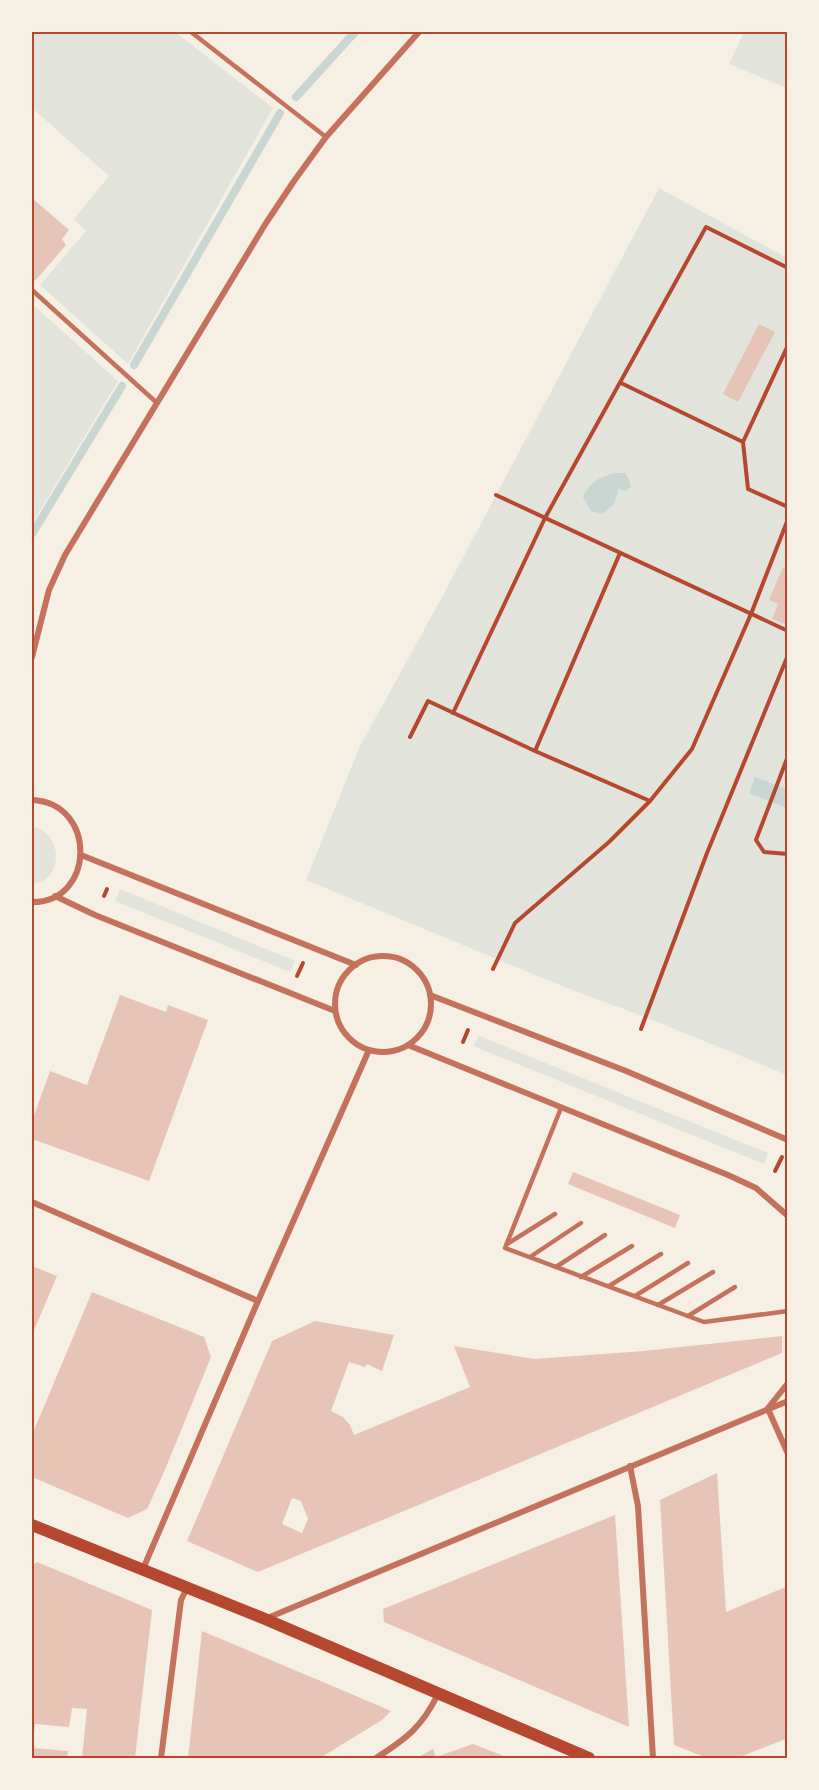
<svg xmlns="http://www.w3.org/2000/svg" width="819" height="1790" font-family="Ubuntu,sans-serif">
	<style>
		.green { fill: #e2e4dc }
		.water { fill: #c9d6d2 }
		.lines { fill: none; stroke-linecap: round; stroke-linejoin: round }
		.stream { stroke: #c9d6d2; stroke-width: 8 }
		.building { fill: #e6c5b7; fill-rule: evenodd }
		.path { stroke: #b5482f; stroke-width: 4 }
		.service { stroke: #c5725c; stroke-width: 4.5 }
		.minor { stroke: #c5725c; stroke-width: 6 }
		.secondary { stroke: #b5482f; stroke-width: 12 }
		.neatline { fill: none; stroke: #b5482f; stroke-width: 2 }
	</style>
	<rect width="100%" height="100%" fill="#f6efe4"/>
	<g class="green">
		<path d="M32,32H175L273,108L128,364L40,285L86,231L74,219L109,176L32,108Z"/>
		<path d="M744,32H787V88L729,64Z"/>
		<path d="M659,188L787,258V1075L645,1017L562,986L306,880L359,748L441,599Z"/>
		<path d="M32,304L118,381L32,524Z"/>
		<path d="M32,826C63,833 65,880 32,884Z"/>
		<path d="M120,889L295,961L290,972L115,901Z"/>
		<path d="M479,1036L768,1153L764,1164L473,1046Z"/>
	</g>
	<g class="water">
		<path d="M614,473H626L631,486L626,491L619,489L614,504L602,514L591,511L583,497C590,482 598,478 614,473Z"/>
		<path d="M755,777L787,789V808L749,793Z"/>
	</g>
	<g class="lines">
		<g class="stream">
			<path d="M296,97L355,32"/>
			<path d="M134,365L280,113"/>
			<path d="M32,534L122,386"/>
		</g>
	</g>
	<g class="building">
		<path d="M32,198L69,230L62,239L66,245L35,281L32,278Z"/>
		<path d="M759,324L775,332L738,402L723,394Z"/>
		<path d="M783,567L788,569V625L772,619L778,604L769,600Z"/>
		<path d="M120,995L166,1012L168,1005L208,1020L149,1181L32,1139V1121L50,1071L87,1085Z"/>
		<path d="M573,1172L680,1215L675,1228L568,1184Z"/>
		<path d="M32,1266L57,1276L32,1335Z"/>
		<path d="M92,1292L204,1337L211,1357L164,1472L147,1509L128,1518L32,1477V1435Z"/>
		<path d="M315,1321L394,1335L382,1371L367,1364L365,1367L349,1362L331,1411L343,1417L350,1425L354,1435L470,1387L454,1346L534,1359L644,1351L782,1336V1353L258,1572L187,1541L272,1341ZM292,1498L301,1501L308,1519L302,1533L282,1524Z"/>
		<path d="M717,1473L726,1612L788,1586V1738L737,1758H707L674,1745L660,1500Z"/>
		<path d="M615,1515L629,1727L384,1622L383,1609Z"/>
		<path d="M37,1562L152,1610L135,1758H82L87,1709L72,1708L69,1727L35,1724L33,1745H32V1566Z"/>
		<path d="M202,1631L323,1682L391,1711L382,1720L320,1758H188Z"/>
		<path d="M473,1744L509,1758H417L433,1749L436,1757Z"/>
		<path d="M32,1748L68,1751L67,1758H32Z"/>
	</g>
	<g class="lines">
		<g class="path">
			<path d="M621,383L743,442L748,489L788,507"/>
			<path d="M743,442L788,345"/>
			<path d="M496,495L788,631"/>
			<path d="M453,713L545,518L706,227L788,268"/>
			<path d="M410,737L428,701L535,751L650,801"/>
			<path d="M535,751L620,553"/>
			<path d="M788,756L756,840L764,852L788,854"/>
			<path d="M104,896L107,889"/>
			<path d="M493,969L515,923L609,842L650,801L692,749L751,614L788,519"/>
			<path d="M297,976L303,963"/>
			<path d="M641,1029L707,853L788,655"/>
			<path d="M463,1042L468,1030"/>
			<path d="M775,1171L782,1157"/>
		</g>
		<g class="service">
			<path d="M191,32L326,137"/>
			<path d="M32,290L157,403"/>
			<path d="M561,1108L505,1248L704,1322L788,1311"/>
			<path d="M507,1244L555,1214"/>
			<path d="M530,1257L581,1223"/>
			<path d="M556,1267L605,1235"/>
			<path d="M581,1277L632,1246"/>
			<path d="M609,1286L661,1254"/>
			<path d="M635,1296L688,1263"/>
			<path d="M658,1305L713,1272"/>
			<path d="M688,1316L735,1287"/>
		</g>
		<g class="minor">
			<path d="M32,657L49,590L65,555L266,223L294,181L326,137L419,32"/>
			<path d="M32,800C98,803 95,903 32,902"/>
			<path d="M81,855L356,965"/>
			<path d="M55,896L95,915L335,1011"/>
			<circle cx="383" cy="1004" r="48"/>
			<path d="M430,995L626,1071L788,1140"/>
			<path d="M408,1045L728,1175L756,1188L788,1216"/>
			<path d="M32,1202L258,1301"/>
			<path d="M768,1408L788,1383"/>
			<path d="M768,1409L788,1454"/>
			<path d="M630,1466L638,1506L653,1758"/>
			<path d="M143,1569L258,1301L369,1050"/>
			<path d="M265,1619L788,1401"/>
			<path d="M161,1758L181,1600L187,1588"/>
			<path d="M376,1758C406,1739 422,1727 438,1694"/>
		</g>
		<path class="secondary" d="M32,1525L265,1619L589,1758"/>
	</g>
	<rect width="819" height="1790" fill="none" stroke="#f6efe4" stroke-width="66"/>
	<rect x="33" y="33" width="753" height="1724" class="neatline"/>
</svg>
